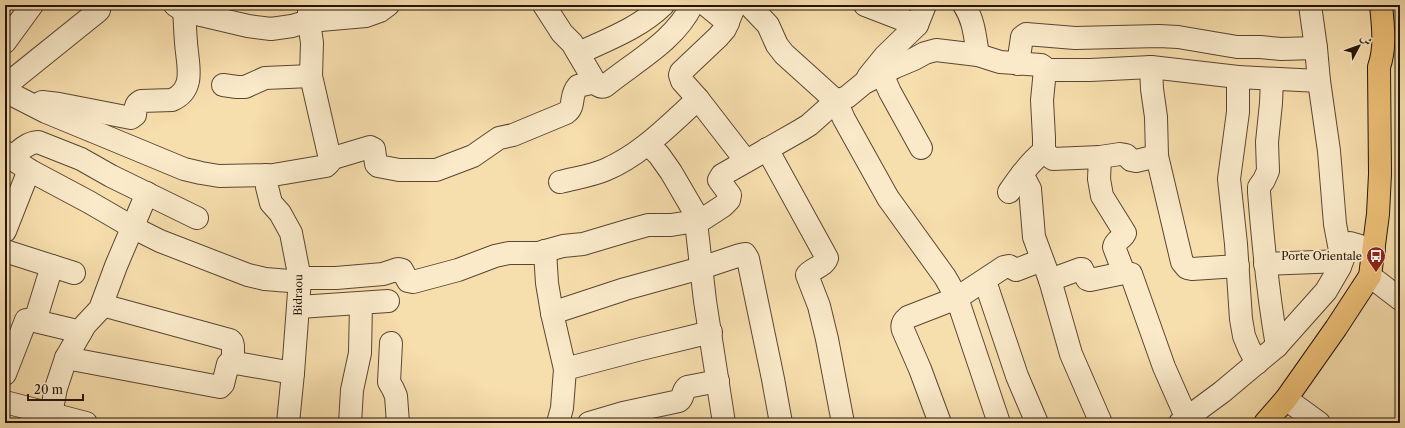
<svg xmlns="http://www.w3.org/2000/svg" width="1405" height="428" font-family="'Libre Caslon Text',Amiri,serif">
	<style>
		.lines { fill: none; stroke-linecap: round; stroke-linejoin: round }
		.minor-casing { stroke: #5a4633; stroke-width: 24 }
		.major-casing { stroke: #25140a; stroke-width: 24 }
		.minor { stroke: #faeaca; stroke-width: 22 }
		.major { stroke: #ecbf76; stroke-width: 22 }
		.labels { text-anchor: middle; stroke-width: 4; stroke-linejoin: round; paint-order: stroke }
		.poi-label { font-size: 11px; fill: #25140a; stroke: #faeaca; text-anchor: end }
		.street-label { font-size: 11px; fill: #25140a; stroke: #faeaca }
	</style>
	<rect width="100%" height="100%" fill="#f7dead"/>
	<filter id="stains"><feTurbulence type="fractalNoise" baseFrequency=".005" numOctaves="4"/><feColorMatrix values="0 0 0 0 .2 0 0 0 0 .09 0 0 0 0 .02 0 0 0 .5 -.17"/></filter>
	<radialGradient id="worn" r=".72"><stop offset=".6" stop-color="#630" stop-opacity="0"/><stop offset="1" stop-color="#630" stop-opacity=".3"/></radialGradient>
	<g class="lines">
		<defs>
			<g id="minor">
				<path d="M175,5L184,11L248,26L271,29L292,26L309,21L366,16L380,11L388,5"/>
				<path d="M544,5L562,33L572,43L595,82C598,86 600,88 605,86C634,62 675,41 692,5"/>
				<path d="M706,5L728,23"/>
				<path d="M735,5L725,29L718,37L681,72L680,75L682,81L698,99L746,161"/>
				<path d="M749,5L768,25L777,45L784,54L836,101L844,119L888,198L945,277L957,298L999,423"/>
				<path d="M865,5L917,25"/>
				<path d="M964,5C974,20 975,37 978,55"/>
				<path d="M5,42L32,5"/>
				<path d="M579,53C609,39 639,28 663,5"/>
				<path d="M1018,64L1022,37L1026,34L1075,38L1159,36L1178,37L1237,47H1260L1281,49L1316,48"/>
				<path d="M1151,67L1152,89L1156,117L1157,156L1182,262L1187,268L1192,269L1238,266"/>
				<path d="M882,74L890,92L921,148"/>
				<path d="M868,77L885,56L917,25L925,5"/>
				<path d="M1238,77V112L1229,179L1236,244L1241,319L1244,336L1249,348L1257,363"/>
				<path d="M1272,79L1271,103L1267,142L1268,171L1264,180L1259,187V192C1263,243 1268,295 1277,346"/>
				<path d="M223,85L237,87H245L265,78L311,76"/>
				<path d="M5,86L97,12L99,10L100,5"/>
				<path d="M5,91L46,112L114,140L184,169L201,173L219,176L273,175L326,166L329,163L330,159L311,76L312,43L309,21V5"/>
				<path d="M42,102L59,104L131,118L135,115C136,108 134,105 141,101L172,100C197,89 187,63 186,42C185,32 185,21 184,11"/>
				<path d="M648,144L659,155L671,172L695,213L705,301L724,423"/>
				<path d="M767,149L827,258C824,267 812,268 807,275L819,306L827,339L843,423"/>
				<path d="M1044,151L1046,154L1053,159L1100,157L1120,154L1126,155L1131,160L1136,161L1157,156"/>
				<path d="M5,152L11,158L29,170L89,202L132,227L160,241L248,275L265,279L290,281L309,278H336L383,274L398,269L402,270L408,281L413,282L458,270L495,256L509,253H538L563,246L583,244L630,230L648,225H671L696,221L703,219L723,206L729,200L730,195L719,180L722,175L801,130L809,125L836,101L847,97L864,83L895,67L914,59L925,53L936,50L978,55L1000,62L1041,65L1044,67L1045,70H1090L1151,67L1238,77L1319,81"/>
				<path d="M1100,157L1099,179L1102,196L1125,233C1123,239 1115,240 1114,247L1124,273"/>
				<path d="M11,158C18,152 28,142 38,142L81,159L111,176L197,218"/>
				<path d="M330,159L370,147L374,149L376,164L378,166L399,170H436L473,156L499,138L513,135L566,113C576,106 569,96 578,86L595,82"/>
				<path d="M1022,174L1030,189L1034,237L1050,280L1071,354L1101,423"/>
				<path d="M266,175L267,187L271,203L280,213L291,233L300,279L293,373L288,423"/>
				<path d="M560,182C575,178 591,176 605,170C641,155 669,125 698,99"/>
				<path d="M1009,192C1019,177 1030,162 1044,151V138L1042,100L1045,70"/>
				<path d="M5,231L29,170"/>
				<path d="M5,251L74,273"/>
				<path d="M545,251L547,283L552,313L565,369L562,408L558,423"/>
				<path d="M1265,264L1342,261L1350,243L1374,250"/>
				<path d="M1370,276L1400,299"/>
				<path d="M1050,280L1080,269H1082L1087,279L1090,280L1124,273L1131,274L1164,367L1187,419"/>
				<path d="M985,281L1017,376L1037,423"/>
				<path d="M102,305L230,340L232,342L233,346V363"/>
				<path d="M299,307L388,301"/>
				<path d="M552,313L625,289L701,268L740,255L745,254L748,259L773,379L781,423"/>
				<path d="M35,321L52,266"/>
				<path d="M391,343L389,382L393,389L396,396L398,423"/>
				<path d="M66,358L220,387L223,384L228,364L230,362L293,373"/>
				<path d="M565,369L641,349L711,332"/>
				<path d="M5,374L26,320L35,321L81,332"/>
				<path d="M1286,399L1319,423"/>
				<path d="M5,402L86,423"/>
				<path d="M51,414L56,388L66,358L85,325L100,309L116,266L147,193"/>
				<path d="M350,423L352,390L360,353L361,303"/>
				<path d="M589,423L623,413L679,401C684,397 682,391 687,387L718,381"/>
				<path d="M940,423L920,369L903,330C901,324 903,321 908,317L957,298L1004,267L1009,266L1016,270L1042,260"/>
				<path d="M1180,423L1222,392L1277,346L1326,291L1340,267L1342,261L1335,224L1329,151L1319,81L1316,48L1310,5"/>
			</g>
			<path id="major" d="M1265,423L1286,399L1336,328L1370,276L1378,214L1380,174L1379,67C1386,47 1383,26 1381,5"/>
		</defs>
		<use href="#minor" class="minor-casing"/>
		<use href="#major" class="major-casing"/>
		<use href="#minor" class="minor"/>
		<use href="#major" class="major"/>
	</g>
	<defs>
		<symbol id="bus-pin" viewBox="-11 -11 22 30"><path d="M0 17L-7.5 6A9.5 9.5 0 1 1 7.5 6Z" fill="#8f2418" stroke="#faeaca"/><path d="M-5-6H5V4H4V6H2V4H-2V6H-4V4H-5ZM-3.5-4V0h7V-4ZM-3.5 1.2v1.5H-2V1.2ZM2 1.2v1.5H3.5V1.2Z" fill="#fff"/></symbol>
	</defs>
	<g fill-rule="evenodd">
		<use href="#bus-pin" x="1365" y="245" width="22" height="30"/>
	</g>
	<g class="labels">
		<g class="poi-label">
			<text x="1362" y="260">Porte Orientale</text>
		</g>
		<g class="street-label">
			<text transform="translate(298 295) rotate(-89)" y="4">Bidraou</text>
		</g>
	</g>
	<rect width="1405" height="428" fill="none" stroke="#f7dead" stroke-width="20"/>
	<rect x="6" y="6" width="1393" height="416" fill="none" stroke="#25140a" stroke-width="2"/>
	<rect x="10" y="10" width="1385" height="408" fill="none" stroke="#25140a"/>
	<g transform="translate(1359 46) rotate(49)" stroke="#faeaca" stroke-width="3" paint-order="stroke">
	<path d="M0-3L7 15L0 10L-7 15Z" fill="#25140a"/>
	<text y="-6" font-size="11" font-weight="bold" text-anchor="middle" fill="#25140a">ش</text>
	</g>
	<path d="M28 394v6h55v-6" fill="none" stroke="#25140a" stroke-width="2"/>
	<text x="34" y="394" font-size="12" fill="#25140a" stroke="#faeaca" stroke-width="3" paint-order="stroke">20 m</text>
	<rect width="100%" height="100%" filter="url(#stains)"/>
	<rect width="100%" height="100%" fill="url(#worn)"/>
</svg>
